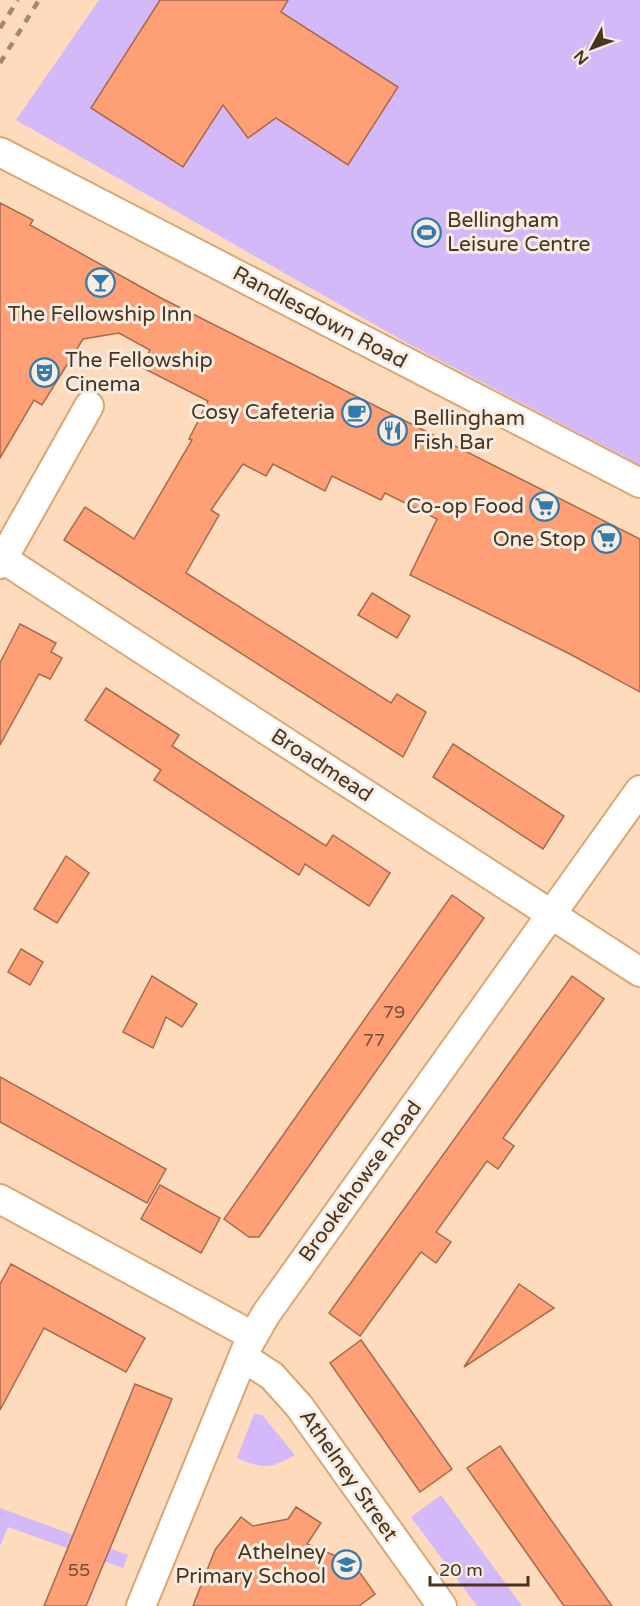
<svg xmlns="http://www.w3.org/2000/svg" width="640" height="1606" font-family="'Varela Round',sans-serif">
	<style>
		.green { fill: #d4b9f9 }
		.building { fill: #fe9f76; stroke: #a9694d; stroke-width: 1.5 }
		.lines { fill: none; stroke-linecap: round; stroke-linejoin: round }
		.street-casing { stroke: #dca572; stroke-width: 32 }
		.street { stroke: #fff; stroke-width: 28 }
		.rail { stroke: #a4886e; stroke-width: 4.5; stroke-dasharray: 8 8; stroke-linecap: butt }
		.labels { text-anchor: middle; stroke-width: 6; stroke-linejoin: round; paint-order: stroke }
		.number-label { font-size: 18px; fill: #774f35 }
		.poi-label { font-size: 21px; fill: #4a341f; stroke: #f8ede3; text-anchor: end }
		.street-label { font-size: 21px; fill: #4a341f; stroke: #f8ede3 }
	</style>
	<rect width="100%" height="100%" fill="#fddbbc"/>
	<g class="green">
		<path d="M99,0H640V465L407,343L16,120Z"/>
		<path d="M254,1414L262,1415L295,1455C271,1469 262,1469 237,1458Z"/>
		<path d="M441,1495L522,1606H477L411,1517Z"/>
		<path d="M0,1508L128,1555L123,1568L8,1527L0,1546Z"/>
	</g>
	<g class="building">
		<path d="M160,0H288L281,12L398,87L348,165L276,118L248,138L223,105L183,167L91,108Z"/>
		<path d="M0,203L33,220L30,225L159,297L640,539V692L568,653L410,575L437,519L385,493L381,500L332,476L325,491L273,464L266,476L243,464L211,510L219,515L186,573L391,703L397,694L426,712L403,757L64,540L85,507L134,539L192,440L189,439L208,401L141,367L150,350L119,333L83,339L42,405L34,400L0,458Z"/>
		<path d="M372,593L410,616L397,638L358,615Z"/>
		<path d="M20,624L56,643L51,652L62,658L50,679L39,674L0,745V663Z"/>
		<path d="M106,688L179,735L172,746L233,786L326,846L333,835L390,873L369,906L305,864L299,875L154,780L161,770L85,720Z"/>
		<path d="M453,744L564,816L543,849L433,777Z"/>
		<path d="M66,856L89,873L57,923L34,909Z"/>
		<path d="M452,895L484,918L259,1237H249L224,1219Z"/>
		<path d="M21,949L43,962L30,985L8,972Z"/>
		<path d="M152,976L197,1004L182,1027L166,1017L153,1048L123,1032Z"/>
		<path d="M572,976L604,999L503,1138L514,1146L498,1169L487,1161L436,1232L451,1242L436,1263L421,1252L360,1336L329,1313Z"/>
		<path d="M0,1077L166,1169L147,1203L0,1122Z"/>
		<path d="M160,1185L220,1218L201,1253L141,1219Z"/>
		<path d="M11,1264L145,1338L126,1372L44,1328L0,1410V1284Z"/>
		<path d="M519,1284L554,1308L464,1367Z"/>
		<path d="M361,1340L452,1469L420,1492L330,1363Z"/>
		<path d="M135,1384L172,1399L86,1606H44Z"/>
		<path d="M500,1446L539,1503L612,1606H564L467,1468Z"/>
		<path d="M296,1507L321,1523L307,1544L353,1563L375,1594L359,1606H193L215,1550L241,1517L253,1526L288,1519Z"/>
	</g>
	<g class="lines">
		<defs>
			<g id="street">
				<path d="M0,152L640,483"/>
				<path d="M3,559L640,972"/>
				<path d="M0,564L89,406"/>
				<path d="M0,1199L253,1336"/>
				<path d="M243,1357L272,1376L299,1406L442,1606"/>
				<path d="M141,1606L247,1347L266,1314L640,790"/>
			</g>
		</defs>
		<use href="#street" class="street-casing"/>
		<use href="#street" class="street"/>
		<g class="rail">
			<path d="M0,28L18,0"/>
			<path d="M0,63L39,0"/>
		</g>
	</g>
	<defs>
		<symbol id="stadium-ring" viewBox="-11 -11 22 22"><circle r="9.5" fill="#f8ede3" stroke="#337aaf" stroke-width="1.5"/><path d="M0-5a6.5 5 0 1 0 0 10a6.5 5 0 1 0 0-10ZM-3.5-1.8h7v3.6h-7Z" fill="#337aaf"/></symbol>
		<symbol id="bar-ring" viewBox="-11 -11 22 22"><circle r="9.5" fill="#f8ede3" stroke="#337aaf" stroke-width="1.5"/><path d="M-6-5H6L.8 .8V4.5H3.5V6h-7V4.5H-.8V.8Z" fill="#337aaf"/></symbol>
		<symbol id="theatre-ring" viewBox="-11 -11 22 22"><circle r="9.5" fill="#f8ede3" stroke="#337aaf" stroke-width="1.5"/><path d="M-5-5.5Q0-4 5-5.5V0Q5 5 0 6Q-5 5-5 0ZM-3.3-2.5H-1v1.5H-3.3ZM1-2.5H3.3v1.5H1ZM-2.8 1Q0 5.5 2.8 1Z" fill="#337aaf"/></symbol>
		<symbol id="cafe-ring" viewBox="-11 -11 22 22"><circle r="9.5" fill="#f8ede3" stroke="#337aaf" stroke-width="1.5"/><path d="M-5.5-4.5H6V0H3Q3 3.5 0 3.5H-2.5Q-5.5 3.5-5.5 0ZM3-3.2v2h1.7v-2ZM-6 4.5H4V6H-6Z" fill="#337aaf"/></symbol>
		<symbol id="restaurant-ring" viewBox="-11 -11 22 22"><circle r="9.5" fill="#f8ede3" stroke="#337aaf" stroke-width="1.5"/><path d="M-5-6h1v4h1v-4h1v4h1v-4h1v5L-1.5 .5V6h-2V.5L-5-1ZM5-6V6H3V1.5H1.5Q1.5-4 5-6Z" fill="#337aaf"/></symbol>
		<symbol id="supermarket-ring" viewBox="-11 -11 22 22"><circle r="9.5" fill="#f8ede3" stroke="#337aaf" stroke-width="1.5"/><path d="M-6-5.5h2.5l.6 2H6L4.5 2H-2.5L-4.4-4H-6ZM-1.5 3.2a1.3 1.3 0 1 0 .1 0ZM3 3.2a1.3 1.3 0 1 0 .1 0Z" fill="#337aaf"/></symbol>
		<symbol id="school-ring" viewBox="-11 -11 22 22"><circle r="9.5" fill="#f8ede3" stroke="#337aaf" stroke-width="1.5"/><path d="M0-5L7-2L0 1L-7-2ZM-4 1L0 2.5L4 1V4Q0 6-4 4Z" fill="#337aaf"/></symbol>
	</defs>
	<g fill-rule="evenodd">
		<use href="#stadium-ring" x="410" y="216" width="33" height="33"/>
		<use href="#bar-ring" x="84" y="266" width="33" height="33"/>
		<use href="#theatre-ring" x="28" y="356" width="33" height="33"/>
		<use href="#cafe-ring" x="340" y="396" width="33" height="33"/>
		<use href="#restaurant-ring" x="376" y="414" width="33" height="33"/>
		<use href="#supermarket-ring" x="528" y="490" width="33" height="33"/>
		<use href="#supermarket-ring" x="590" y="522" width="33" height="33"/>
		<use href="#school-ring" x="330" y="1548" width="33" height="33"/>
	</g>
	<g class="labels">
		<g class="number-label">
			<text x="394" y="1018">79</text>
			<text x="374" y="1046">77</text>
			<text x="79" y="1576">55</text>
		</g>
		<g class="poi-label">
			<text x="447" y="227" text-anchor="start">Bellingham<tspan x="447" dy="24">Leisure Centre</tspan></text>
			<text x="100" y="321" text-anchor="middle">The Fellowship Inn</text>
			<text x="65" y="367" text-anchor="start">The Fellowship<tspan x="65" dy="24">Cinema</tspan></text>
			<text x="335" y="419">Cosy Cafeteria</text>
			<text x="413" y="425" text-anchor="start">Bellingham<tspan x="413" dy="24">Fish Bar</tspan></text>
			<text x="524" y="513">Co-op Food</text>
			<text x="586" y="546">One Stop</text>
			<text x="326" y="1559">Athelney<tspan x="326" dy="24">Primary School</tspan></text>
		</g>
		<g class="street-label">
			<text transform="translate(320 317) rotate(28)" y="7">Randlesdown Road</text>
			<text transform="translate(322 765) rotate(33)" y="7">Broadmead</text>
			<text transform="translate(360 1181) rotate(-54)" y="7">Brookehowse Road</text>
			<text transform="translate(349 1475) rotate(55)" y="7">Athelney Street</text>
		</g>
	</g>
	<g transform="translate(592 48) rotate(229)" stroke="#f8ede3" stroke-width="4.5" paint-order="stroke">
	<path d="M0-4.5L10 22L0 15L-10 22Z" fill="#4a341f"/>
	<text y="-9" font-size="16" font-weight="bold" text-anchor="middle" fill="#4a341f">N</text>
	</g>
	<path d="M430 1576v9h98v-9" fill="none" stroke="#4a341f" stroke-width="3"/>
	<text x="439" y="1576" font-size="18" fill="#4a341f" stroke="#f8ede3" stroke-width="4.5" paint-order="stroke">20 m</text>
</svg>
